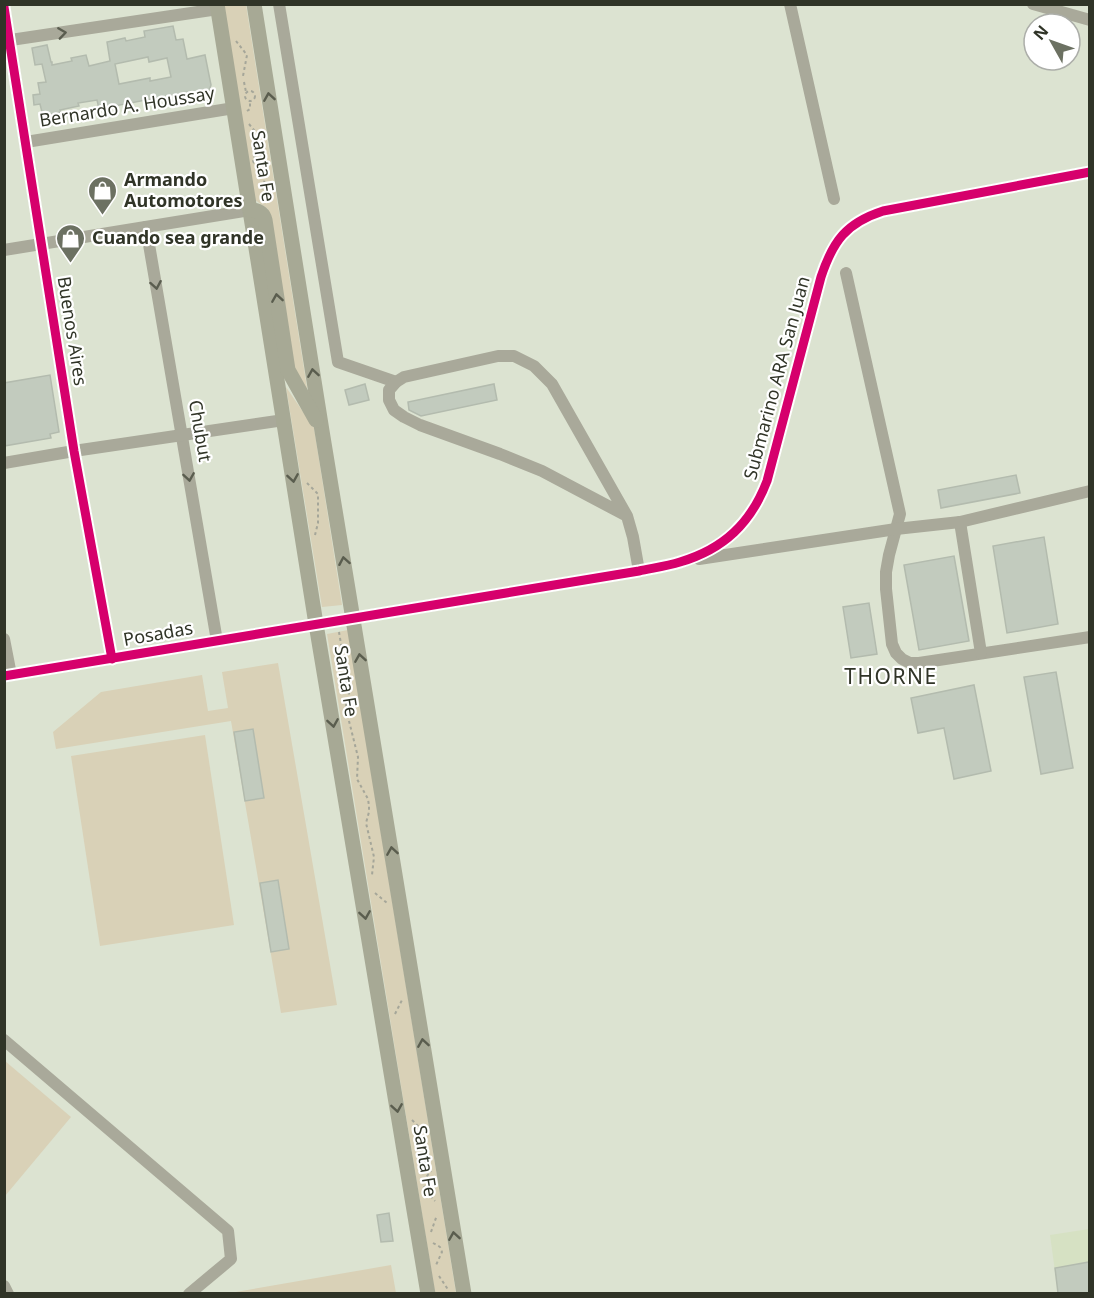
<svg xmlns="http://www.w3.org/2000/svg" width="1094" height="1298" font-family="'Noto Sans',sans-serif">
	<style>
		.built { fill: #d6e1c3 }
		.green { fill: #d9d1b7 }
		.building { fill: #c2cbbe; stroke: #b3bbae; stroke-width: 1.5; fill-rule: evenodd }
		.lines { fill: none; stroke-linecap: round; stroke-linejoin: round }
		.path { stroke: #a5a699; stroke-width: 2; stroke-dasharray: 3 3; stroke-linecap: butt }
		.minor { stroke: #a9a99a; stroke-width: 12 }
		.major { stroke: #a7a995; stroke-width: 15 }
		.cycleway-casing { stroke: #fff; stroke-width: 13 }
		.cycleway { stroke: #d6006c; stroke-width: 9 }
		.oneway { stroke: #5a5d4f }
		.oneway2 { stroke: #5a5d4e }
		.labels { text-anchor: middle; stroke-width: 4.5; stroke-linejoin: round; paint-order: stroke }
		.street-label { font-size: 18px; fill: #303427; stroke: #fff }
		.poi-label { font-size: 18px; font-weight: bold; fill: #303427; stroke: #fff; text-anchor: start }
		.quarter-label { font-size: 21px; letter-spacing: 1.5px; fill: #303427; stroke: #fff }
	</style>
	<rect width="100%" height="100%" fill="#dce3d1"/>
	<path class="built" d="M1089,1229V1293H1058L1050,1235Z"/>
	<g class="green">
		<path d="M223,5H246L309,400L294,372L268,209L255,200Z"/>
		<path d="M286,387L314,428L342,605L322,607Z"/>
		<path d="M348,630L456,1293H435L327,634Z"/>
		<path d="M278,663L337,1005L281,1013L231,721L56,749L53,732L101,692L202,675L208,711L228,708L222,672Z"/>
		<path d="M205,735L234,925L100,946L71,756Z"/>
		<path d="M5,1061L71,1117L5,1196Z"/>
		<path d="M391,1265L396,1293H230Z"/>
	</g>
	<g class="building">
		<path d="M173,26L176,40L183,39L187,59L205,55L211,85L209,91L194,94L193,91L99,109L97,100L78,103L79,106L60,110L61,112L43,116L40,104L34,105L33,95L40,94L38,83L46,82L42,64L35,65L32,48L47,45L51,62H52V65L72,61L71,58L86,55L89,66L110,61L107,42L125,38L126,41L145,37L144,31ZM148,57L149,62L167,58L171,77L150,81V78L119,84L115,64Z"/>
		<path d="M50,375L59,432L50,434L51,438L4,446V383Z"/>
		<path d="M365,384L369,400L349,405L345,390Z"/>
		<path d="M494,384L497,400L421,416L409,410L408,402Z"/>
		<path d="M1016,475L1020,493L941,508L938,490Z"/>
		<path d="M1044,537L1058,624L1007,633L993,546Z"/>
		<path d="M954,556L969,641L919,650L904,565Z"/>
		<path d="M869,603L877,654L851,658L843,607Z"/>
		<path d="M1056,672L1073,768L1041,774L1024,677Z"/>
		<path d="M974,685L991,771L954,779L944,728L918,733L911,698Z"/>
		<path d="M253,729L264,798L245,801L234,732Z"/>
		<path d="M278,880L289,949L271,952L260,883Z"/>
		<path d="M389,1213L393,1241L381,1242L377,1215Z"/>
		<path d="M1089,1262V1293H1058L1055,1268Z"/>
	</g>
	<g class="lines">
		<g class="path">
			<path d="M236,41L247,55L243,76"/>
			<path d="M244,82L246,92"/>
			<circle cx="250" cy="96" r="5"/>
			<path d="M247,111L250,109V101"/>
			<path d="M249,124L258,135L255,154"/>
			<circle cx="258" cy="160" r="5"/>
			<path d="M258,165C274,179 256,186 265,200"/>
			<path d="M307,483L318,494V523L315,535"/>
			<path d="M339,632L344,662L347,667"/>
			<path d="M348,675L345,685L349,693L346,705L349,717V721L358,757L357,779L368,799L369,806V812L366,823L374,857L372,875"/>
			<path d="M375,893L387,903"/>
			<path d="M395,1014L402,1000"/>
			<path d="M412,1120L423,1131"/>
			<path d="M418,1149L425,1139"/>
			<path d="M419,1157L429,1164"/>
			<path d="M423,1181L431,1171"/>
			<path d="M424,1186L427,1192L435,1201"/>
			<path d="M431,1232L437,1215"/>
			<path d="M433,1243L440,1247L442,1252L436,1265"/>
			<path d="M439,1276L449,1291"/>
		</g>
		<g class="minor">
			<path d="M279,4L338,362L396,382"/>
			<path d="M790,4L834,199"/>
			<path d="M1033,4L1090,20"/>
			<path d="M4,7L74,451L112,659"/>
			<path d="M4,41L218,9"/>
			<path d="M26,142L234,108"/>
			<path d="M146,227L217,641"/>
			<path d="M4,250L250,210"/>
			<path d="M846,273L900,514L889,555L886,572V589L892,644L896,653L902,659L910,663H919L1090,637"/>
			<path d="M4,463L74,451L284,420"/>
			<path d="M627,516L542,471L500,454L420,425L404,417L394,410L389,400V390L396,382L404,377L498,356H514L534,366L552,384L627,516L633,537L639,571"/>
			<path d="M960,522L981,653"/>
			<path d="M699,559L896,529L960,522L1090,491"/>
			<path d="M4,639L11,675"/>
			<path d="M4,676L639,571C653,568 667,566 680,562C724,549 751,523 767,481L821,277C833,241 846,223 883,211L1090,172"/>
			<path d="M4,1040L228,1231L231,1259L189,1294"/>
			<path d="M4,1286L8,1294"/>
		</g>
		<g class="major">
			<path d="M217,4L316,624L428,1294"/>
			<path d="M254,4L322,431L464,1294"/>
			<path d="M250,210C258,210 263,212 265,220L288,370L316,420"/>
		</g>
		<defs>
			<g id="cycleway">
				<path d="M4,7L74,451L112,659"/>
				<path d="M4,676L639,571C653,568 667,566 680,562C724,549 751,523 767,481L821,277C833,241 846,223 883,211L1090,172"/>
			</g>
		</defs>
		<use href="#cycleway" class="cycleway-casing"/>
		<use href="#cycleway" class="cycleway"/>
	</g>
	<defs><path id="oneway-chevron" d="M-2-3.5L2.5 0L-2 3.5" fill="none" stroke-width="1.6" stroke-linecap="round" stroke-linejoin="round" transform="scale(1.5)"/></defs>
	<g class="oneway">
		<use href="#oneway-chevron" transform="translate(62 33) rotate(-8)"/>
		<use href="#oneway-chevron" transform="translate(156 285) rotate(80)"/>
		<use href="#oneway-chevron" transform="translate(189 477) rotate(81)"/>
	</g>
	<g class="oneway2">
		<use href="#oneway-chevron" transform="translate(269 97) rotate(-99)"/>
		<use href="#oneway-chevron" transform="translate(277 298) rotate(-99)"/>
		<use href="#oneway-chevron" transform="translate(313 373) rotate(-99)"/>
		<use href="#oneway-chevron" transform="translate(293 478) rotate(81)"/>
		<use href="#oneway-chevron" transform="translate(344 561) rotate(-100)"/>
		<use href="#oneway-chevron" transform="translate(360 658) rotate(-99)"/>
		<use href="#oneway-chevron" transform="translate(333 723) rotate(81)"/>
		<use href="#oneway-chevron" transform="translate(392 851) rotate(-99)"/>
		<use href="#oneway-chevron" transform="translate(365 915) rotate(81)"/>
		<use href="#oneway-chevron" transform="translate(423 1043) rotate(-99)"/>
		<use href="#oneway-chevron" transform="translate(397 1108) rotate(81)"/>
		<use href="#oneway-chevron" transform="translate(454 1236) rotate(-99)"/>
	</g>
	<defs>
		<symbol id="shop-pin" viewBox="-11 -11 22 30"><path d="M0 17L-7.5 6A9.5 9.5 0 1 1 7.5 6Z" fill="#6c7162" stroke="#fff"/><path d="M-5-2.5h2.3a2.7 3.5 0 0 1 5.4 0H5L5.5 6h-11ZM-1.5-2.5h3a1.5 2.3 0 0 0-3 0Z" fill="#fff"/></symbol>
	</defs>
	<g fill-rule="evenodd">
		<use href="#shop-pin" x="86" y="174" width="33" height="45"/>
		<use href="#shop-pin" x="54" y="222" width="33" height="45"/>
	</g>
	<g class="labels">
		<g class="street-label">
			<text transform="translate(127 107) rotate(-9)" y="6">Bernardo A. Houssay</text>
			<text transform="translate(263 166) rotate(81)" y="6">Santa Fe</text>
			<text transform="translate(72 331) rotate(81)" y="6">Buenos Aires</text>
			<text transform="translate(777 378) rotate(-75)" y="6">Submarino ARA San Juan</text>
			<text transform="translate(200 431) rotate(80)" y="6">Chubut</text>
			<text transform="translate(158 634) rotate(-10)" y="6">Posadas</text>
			<text transform="translate(346 681) rotate(81)" y="6">Santa Fe</text>
			<text transform="translate(425 1161) rotate(81)" y="6">Santa Fe</text>
		</g>
		<g class="poi-label">
			<text x="124" y="186">Armando<tspan x="124" dy="21">Automotores</tspan></text>
			<text x="92" y="244">Cuando sea grande</text>
		</g>
		<g class="quarter-label">
			<text x="891" y="684">THORNE</text>
		</g>
	</g>
	<rect width="1094" height="1298" fill="none" stroke="#303427" stroke-width="12"/>
	<g transform="translate(1052 42) rotate(310)"><circle r="28" fill="#ffffff" stroke="#acaea9" stroke-width="1.5"/>
	<path d="M0-4.5L10 22L0 15L-10 22Z" fill="#6c7162"/>
	<text y="-9" font-size="16" font-weight="bold" text-anchor="middle" fill="#303427">N</text>
	</g>
</svg>
